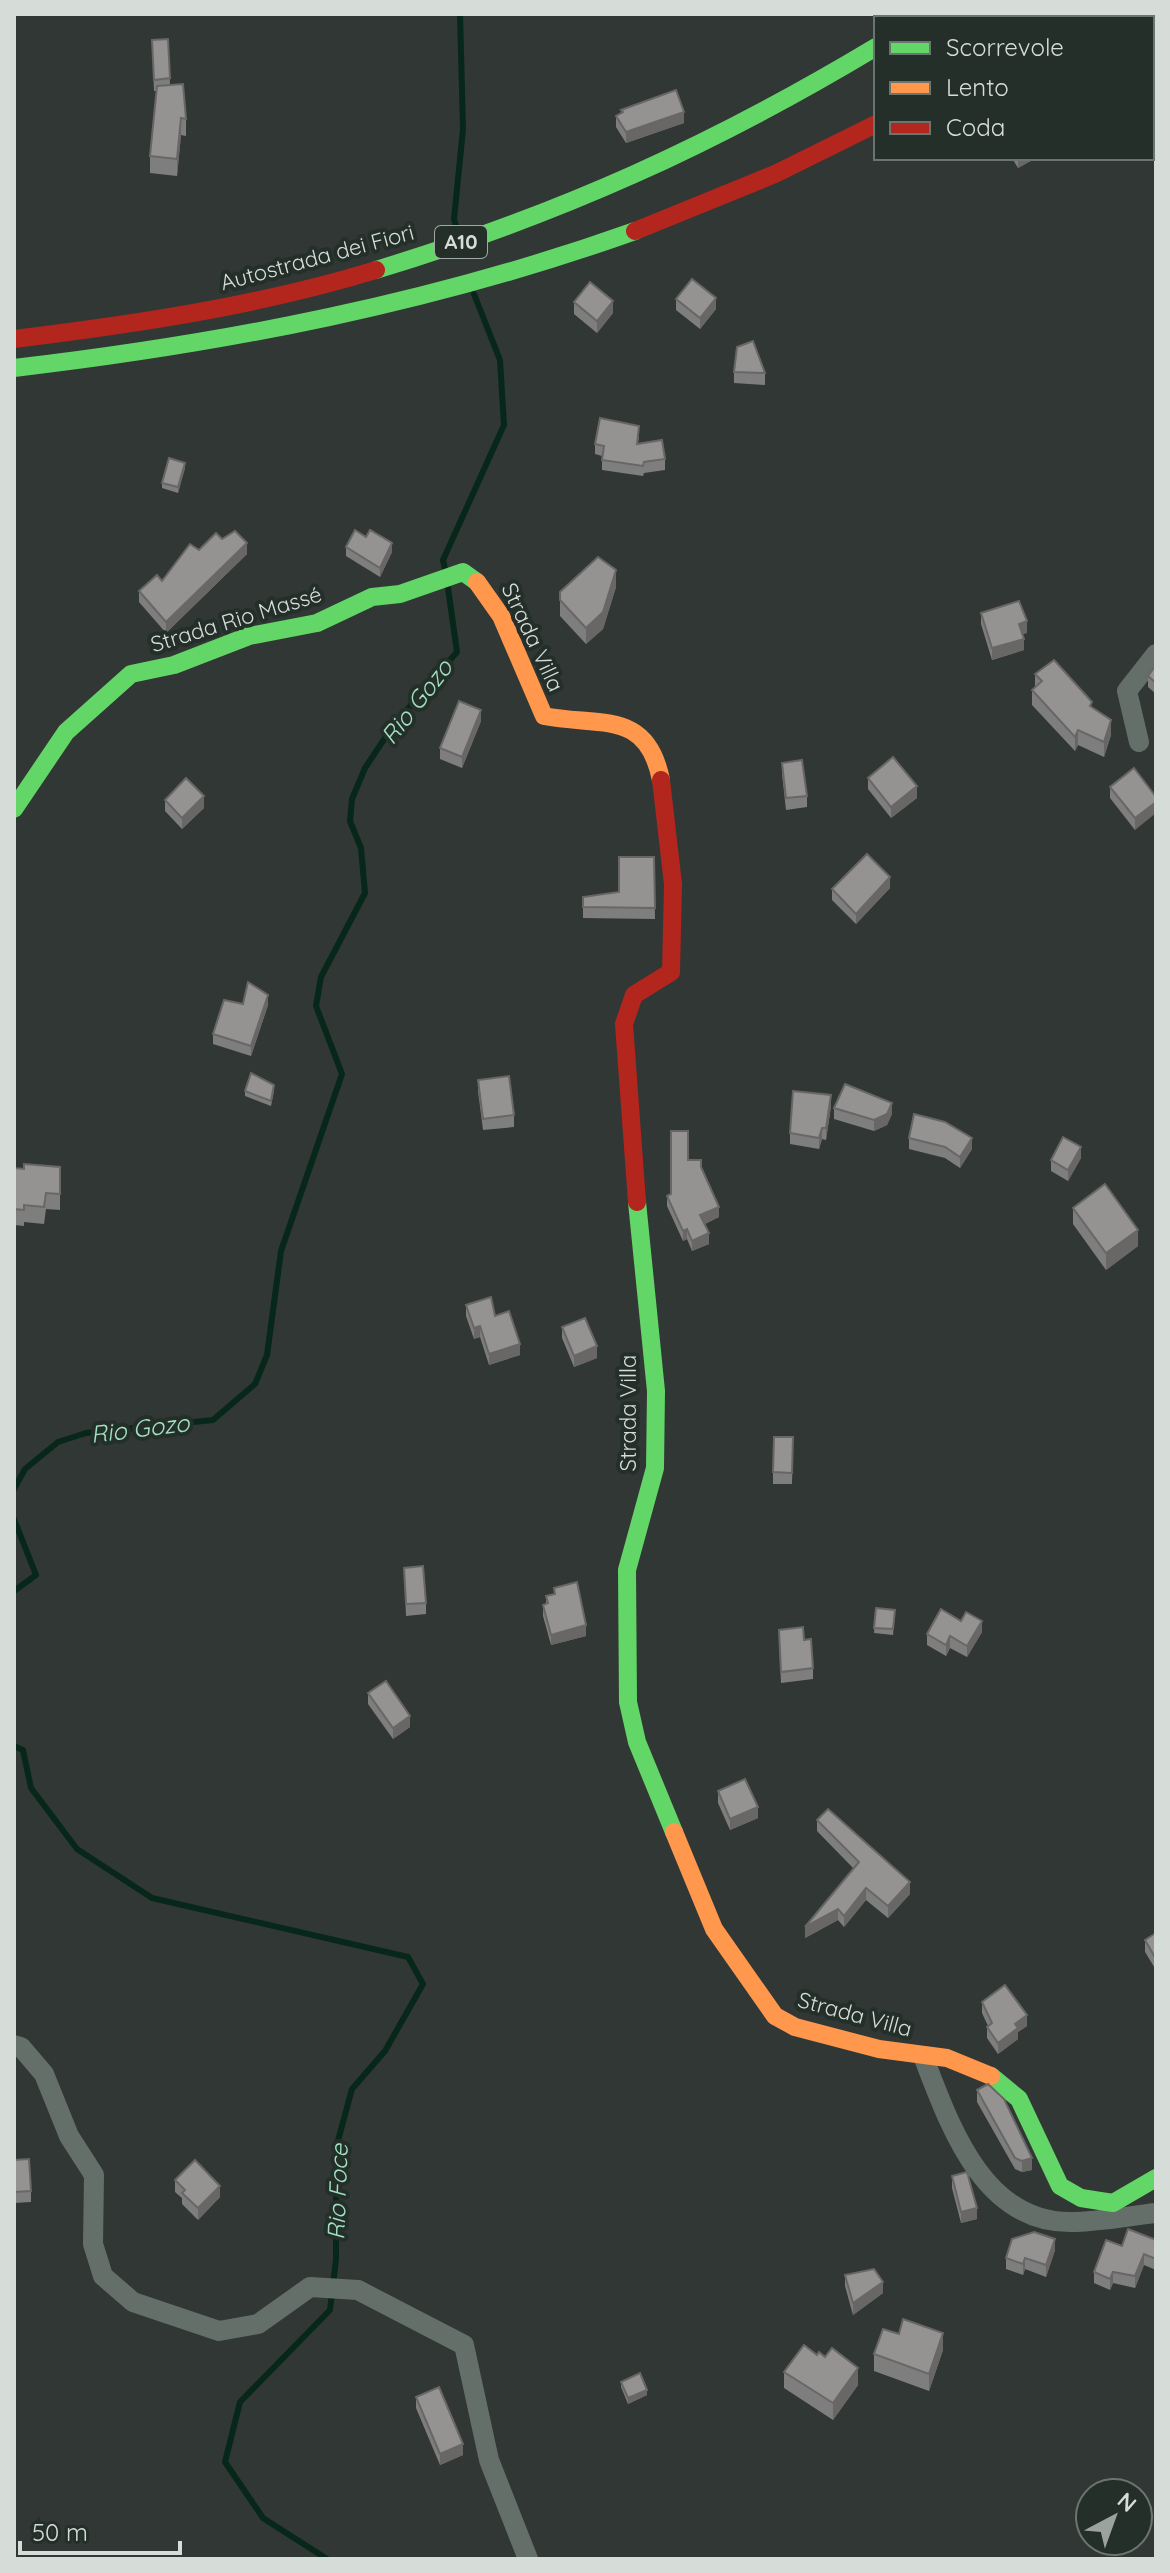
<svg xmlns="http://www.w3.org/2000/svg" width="1170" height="2573" font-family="Quicksand,sans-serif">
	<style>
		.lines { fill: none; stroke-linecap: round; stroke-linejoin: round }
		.stream { stroke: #08271b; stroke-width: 6 }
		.street { stroke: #656f6a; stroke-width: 20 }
		.fast { stroke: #63d668; stroke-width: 18 }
		.slow { stroke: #ff974d; stroke-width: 18 }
		.jam { stroke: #b3261e; stroke-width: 18 }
		.wall { fill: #7f7e7e }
		.shaded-wall { fill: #686766 }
		.building { fill: #949392; stroke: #686766; stroke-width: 2 }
		.labels { text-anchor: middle; stroke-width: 8; stroke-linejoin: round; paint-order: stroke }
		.shield { fill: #242f2a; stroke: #a1a9a4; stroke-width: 2 }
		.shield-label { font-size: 20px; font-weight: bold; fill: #d6ddd9 }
		.street-label { font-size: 22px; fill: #d6ddd9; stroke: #242f2a }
		.water-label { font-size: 24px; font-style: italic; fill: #a3e1c5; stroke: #242f2a }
	</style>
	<rect width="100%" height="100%" fill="#313734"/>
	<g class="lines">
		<g class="stream">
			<path d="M458,233L454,219L463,129L460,14"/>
			<path d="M445,569L443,560L504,425L500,360L474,294"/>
			<path d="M14,1489L25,1469L58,1442L86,1433L213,1420L255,1384L267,1355L281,1251L342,1074L316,1006L321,977L365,893L361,848L350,821L352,799L365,768L393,726L457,652L448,588"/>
			<path d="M14,1519L36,1575L14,1591"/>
			<path d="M14,1746L23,1750L31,1788L77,1849L152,1898L408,1957L423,1984L385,2051L352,2089L336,2148V2259L330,2310L240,2402L225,2462L263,2518L327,2559"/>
		</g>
		<g class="street">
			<path d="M1139,742L1127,691L1156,654"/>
			<path d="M14,2045L21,2047L44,2074L69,2136L94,2175L93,2244L103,2276L133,2302L219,2331L258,2324L310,2287L358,2290L464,2345L489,2460L528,2559"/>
			<path d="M923,2056C949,2123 982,2223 1071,2222C1099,2222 1128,2216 1156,2213"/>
		</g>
		<g class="fast">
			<path d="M921,18L927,14"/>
			<path d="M376,270C560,214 711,146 876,47"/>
			<path d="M14,368C227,343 433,303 635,231"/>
			<path d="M14,809L66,732L131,674L174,665L249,636L317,623L372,597L400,594L463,572L477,582"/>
			<path d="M637,1202L656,1391L655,1468L627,1570L628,1702L637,1742L674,1832"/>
			<path d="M991,2076L1019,2099L1060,2186L1081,2198L1113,2203L1156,2178"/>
		</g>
		<g class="slow">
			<path d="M477,582L501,616L544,716C600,727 647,709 661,780"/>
			<path d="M674,1832L714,1929L775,2016L795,2027L879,2049L947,2058L991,2076"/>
		</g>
		<g class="jam">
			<path d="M1056,18L1061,14"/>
			<path d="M635,231L775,174L876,124"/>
			<path d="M14,339C136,324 258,306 376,270"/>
			<path d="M637,1202L624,1024L634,995L671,972L673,884L661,780"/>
		</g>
	</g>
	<g class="wall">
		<path d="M168,39L170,85L186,119V136L181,135L177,176L150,173V156L157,91H154L152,40Z"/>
		<path d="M621,110L684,123L626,143L616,127V116L621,113Z"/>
		<path d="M1012,158H1036L1018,168Z"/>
		<path d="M676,299L716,309L700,329L676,310Z"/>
		<path d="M574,302L613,313L597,333L574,314Z"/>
		<path d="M734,372L765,373V385L734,383Z"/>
		<path d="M639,437L638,443L665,459V470L644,473L643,476L602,470V456L595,454V444Z"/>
		<path d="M185,468L178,493L162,488V483Z"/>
		<path d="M222,539L247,554L166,633L139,602V591L162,581L199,550Z"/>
		<path d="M346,547L392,552L380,577L346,556Z"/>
		<path d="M616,587L603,629L586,644L560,616V592Z"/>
		<path d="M981,613L1027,633L1022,634L1024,650L992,660L981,624Z"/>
		<path d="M1156,665V694L1148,687V676Z"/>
		<path d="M1035,674L1092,707L1111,735L1104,757L1078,745L1075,751L1032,705V690L1035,688Z"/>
		<path d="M481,721L462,768L440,759V748Z"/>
		<path d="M782,763L807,796V807L786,810L782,774Z"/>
		<path d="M868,778L917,798L891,818L868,789Z"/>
		<path d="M1110,787L1156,797L1135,830L1110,798Z"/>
		<path d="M165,800L204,808L182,829L165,811Z"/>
		<path d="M654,857L655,919L583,918V897L619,892Z"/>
		<path d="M890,888L856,924L832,900V889Z"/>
		<path d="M243,1004L268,1005L251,1056L213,1044V1034Z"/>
		<path d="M478,1080L514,1115V1127L483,1130L478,1091Z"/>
		<path d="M245,1091H274L271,1106L245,1096Z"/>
		<path d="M831,1106L826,1140L822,1139L819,1149L790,1144V1133Z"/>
		<path d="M834,1108L892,1114L887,1125L874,1131L834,1119Z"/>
		<path d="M909,1138L972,1149L960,1168L945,1158L909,1149Z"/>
		<path d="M1081,1158L1068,1181L1051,1171V1160Z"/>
		<path d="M688,1160L701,1167L719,1217L705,1224L709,1244L692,1251L687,1239L683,1241L667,1206V1196L671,1194Z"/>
		<path d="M60,1167V1210L46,1209L44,1224L24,1222V1226L14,1225V1168L24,1169Z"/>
		<path d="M1073,1208L1138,1246L1106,1270L1073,1224Z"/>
		<path d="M466,1305L495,1316L520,1355L489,1365L480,1337L474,1339L466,1316Z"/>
		<path d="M562,1327L597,1358L574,1367L562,1338Z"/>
		<path d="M793,1437L792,1484H773V1472Z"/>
		<path d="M404,1568L426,1603V1614L406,1616Z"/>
		<path d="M554,1588L586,1636L551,1645L543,1616V1605L546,1604V1596L554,1594Z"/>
		<path d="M876,1608L895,1610L893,1635L874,1633Z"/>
		<path d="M982,1632L967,1657L950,1648L946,1656L927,1645V1634Z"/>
		<path d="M804,1640L813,1668V1679L781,1683L779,1641Z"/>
		<path d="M368,1693L410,1727L393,1739L368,1704Z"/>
		<path d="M718,1791L758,1818L730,1830L718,1803Z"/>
		<path d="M817,1820L910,1894L888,1918L866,1900L844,1927L838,1920L805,1938L854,1869L817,1831Z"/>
		<path d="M1156,1933V1970L1145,1952V1940Z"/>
		<path d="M982,2002L1027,2026L1018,2032V2039L998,2054L987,2038V2027L988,2026L982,2013Z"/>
		<path d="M977,2090L1032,2170L1022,2172L1015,2169L977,2102Z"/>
		<path d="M14,2160L31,2191V2202L14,2203Z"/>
		<path d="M952,2176L977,2219L961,2223L952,2188Z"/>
		<path d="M175,2180L220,2197L198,2220L182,2204V2198L175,2192Z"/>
		<path d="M1156,2240V2270L1144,2265L1135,2288L1113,2283L1110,2290L1094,2283V2272Z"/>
		<path d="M1055,2250L1046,2277L1025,2269L1023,2275L1006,2269V2258Z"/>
		<path d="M845,2275L883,2293L853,2315L845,2286Z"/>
		<path d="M943,2350L929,2391L874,2371V2354Z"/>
		<path d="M784,2372L858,2385L833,2420L784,2388Z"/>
		<path d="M621,2382L647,2395L628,2404L621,2387Z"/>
		<path d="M416,2397L463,2455L440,2465L416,2408Z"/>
	</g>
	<g class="shaded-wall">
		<path d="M684,112V123L626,143V132Z"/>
		<path d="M181,118V135L177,176V159Z"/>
		<path d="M1018,158H1036L1018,168Z"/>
		<path d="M716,298V309L700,329V318Z"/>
		<path d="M613,301V313L597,333V321Z"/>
		<path d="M185,463V468L178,493V487Z"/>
		<path d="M247,543V554L166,633V622Z"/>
		<path d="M392,543V552L380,577V568Z"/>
		<path d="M616,570V587L603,629L586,644V628Z"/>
		<path d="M1027,621V633L1019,635V624Z"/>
		<path d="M1024,639V650L992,660V648Z"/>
		<path d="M481,710V721L462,768V757Z"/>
		<path d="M1111,720V735L1104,757V742Z"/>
		<path d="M1078,730V745L1075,751V737Z"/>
		<path d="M917,786V798L891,818V807Z"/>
		<path d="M204,796V808L182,829V818Z"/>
		<path d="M1156,802V813L1135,830V818Z"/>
		<path d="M890,877V888L856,924V914Z"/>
		<path d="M268,995V1005L251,1056V1046Z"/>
		<path d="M831,1095V1106L826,1140V1128Z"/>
		<path d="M892,1103V1114L887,1125L874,1131V1120Z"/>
		<path d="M822,1128V1139L819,1149V1138Z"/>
		<path d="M972,1138V1149L960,1168V1157Z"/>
		<path d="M1081,1147V1158L1068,1181V1170Z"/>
		<path d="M719,1207V1217L700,1226V1215Z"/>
		<path d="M687,1229V1239L683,1241V1231Z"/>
		<path d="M1138,1230V1246L1106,1270V1253Z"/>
		<path d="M709,1233V1244L692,1251V1241Z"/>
		<path d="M480,1326V1337L474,1339V1328Z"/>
		<path d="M520,1344V1355L489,1365V1354Z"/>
		<path d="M597,1346V1358L574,1367V1356Z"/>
		<path d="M982,1621V1632L967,1657V1646Z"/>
		<path d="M586,1625V1636L551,1645V1635Z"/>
		<path d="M950,1636V1648L946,1656V1645Z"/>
		<path d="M410,1716V1727L393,1739V1728Z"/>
		<path d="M758,1807V1818L730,1830V1819Z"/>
		<path d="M910,1882V1894L888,1918V1906Z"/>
		<path d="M866,1888V1900L844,1927V1916Z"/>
		<path d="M838,1909V1920L805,1938V1927Z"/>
		<path d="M1027,2015V2026L1018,2032V2039L998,2054V2043L1015,2024Z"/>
		<path d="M1032,2158V2170L1022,2172V2161Z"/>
		<path d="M220,2186V2197L198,2220V2208Z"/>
		<path d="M977,2208V2219L961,2223V2212Z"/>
		<path d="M1055,2239V2250L1046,2277V2265Z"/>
		<path d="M1144,2254V2265L1135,2288V2276Z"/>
		<path d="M1025,2258V2269L1023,2275V2264Z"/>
		<path d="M1113,2272V2283L1110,2290V2279Z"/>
		<path d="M883,2282V2293L853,2315V2303Z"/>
		<path d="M943,2333V2350L929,2391V2374Z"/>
		<path d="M858,2368V2385L833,2420V2403Z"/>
		<path d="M647,2390V2395L628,2404V2398Z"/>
		<path d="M463,2444V2455L440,2465V2454Z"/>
	</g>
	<g class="building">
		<path d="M168,39L170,78L154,80L152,40Z"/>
		<path d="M183,84L186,119L181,118L177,159L150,156L157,86Z"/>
		<path d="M676,90L684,112L626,132L616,116L623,112L621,110Z"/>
		<path d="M692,279L716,298L700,318L676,299Z"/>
		<path d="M590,282L613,301L597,321L574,302Z"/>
		<path d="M753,341L765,373L734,372L737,347Z"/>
		<path d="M600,418L639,426L637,444L662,440L665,459L644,462L643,466L602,460L604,446L595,444Z"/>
		<path d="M169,458L185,463L178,487L162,483Z"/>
		<path d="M355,530L366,537L370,530L392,543L380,568L346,547Z"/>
		<path d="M235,531L247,543L166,622L139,591L157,575L162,581L190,544L199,550L216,533L222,539Z"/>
		<path d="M598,557L616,570L603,612L586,628L560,600V592Z"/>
		<path d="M1019,601L1027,621L1019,624L1024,639L992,648L981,613Z"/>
		<path d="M1054,660L1092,702L1090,706L1111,720L1104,742L1078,730L1075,737L1032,690L1042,681L1035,674Z"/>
		<path d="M1156,665V683L1148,676Z"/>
		<path d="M459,701L481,710L462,757L440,748Z"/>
		<path d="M893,757L917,786L891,807L868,778Z"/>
		<path d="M802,760L807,796L786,798L782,763Z"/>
		<path d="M1134,768L1156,797V802L1135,818L1110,787Z"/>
		<path d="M186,778L204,796L182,818L165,800Z"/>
		<path d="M867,854L890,877L856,914L832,889Z"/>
		<path d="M619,857H654L655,908L583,907V897L619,892Z"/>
		<path d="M248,982L268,995L251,1046L213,1034L224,1000L243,1004Z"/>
		<path d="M251,1073L274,1085L271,1101L245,1091Z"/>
		<path d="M509,1076L514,1115L483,1119L478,1080Z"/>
		<path d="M845,1084L892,1103L887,1114L874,1120L834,1108Z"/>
		<path d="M793,1091L831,1095L826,1128H822L819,1138L790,1133Z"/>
		<path d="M914,1114L945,1122L972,1138L960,1157L945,1147L909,1138Z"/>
		<path d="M671,1131H688V1160H701V1167L719,1207L700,1215L709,1233L692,1241L687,1229L683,1231L667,1196L671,1194Z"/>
		<path d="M1063,1137L1081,1147L1068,1170L1051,1160Z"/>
		<path d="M24,1164L60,1167V1194L46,1193L44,1207L24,1205V1210L14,1209V1168L24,1169Z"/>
		<path d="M1105,1184L1138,1230L1106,1253L1073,1208Z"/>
		<path d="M491,1297L495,1316L509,1311L520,1344L489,1354L480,1326L474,1328L466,1305Z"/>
		<path d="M585,1318L597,1346L574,1356L562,1327Z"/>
		<path d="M774,1437H793L792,1473L773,1472Z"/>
		<path d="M423,1566L426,1603L406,1604L404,1568Z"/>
		<path d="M577,1582L586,1625L551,1635L543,1605L548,1603L546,1596L555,1594L554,1588Z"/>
		<path d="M876,1608L895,1610L893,1629L874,1628Z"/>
		<path d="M941,1609L961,1621L966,1612L982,1621L967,1646L950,1636L946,1645L927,1634Z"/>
		<path d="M803,1627L804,1640L811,1639L813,1668L781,1672L779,1630Z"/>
		<path d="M386,1681L410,1716L393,1728L368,1693Z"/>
		<path d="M745,1779L758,1807L730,1819L718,1791Z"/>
		<path d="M828,1809L910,1882L888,1906L866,1888L844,1916L838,1909L805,1927L859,1862L817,1820Z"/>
		<path d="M1156,1933V1959L1145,1940Z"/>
		<path d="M1005,1985L1027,2015L1015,2024L1018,2028L998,2043L987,2027L992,2023L982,2002Z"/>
		<path d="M988,2084L1004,2099L1032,2158L1022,2161L1015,2158L977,2090Z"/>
		<path d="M29,2159L31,2191L14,2192V2160Z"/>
		<path d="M195,2160L220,2186L198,2208L182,2193L185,2190L175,2180Z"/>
		<path d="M967,2172L977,2208L961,2212L952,2176Z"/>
		<path d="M1128,2229L1156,2240V2259L1144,2254L1135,2276L1113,2272L1110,2279L1094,2272L1106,2240L1122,2246Z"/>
		<path d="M1034,2232L1055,2239L1046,2265L1025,2258L1023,2264L1006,2258L1012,2239Z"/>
		<path d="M874,2269L883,2282L853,2303L845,2275Z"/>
		<path d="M903,2319L943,2333L929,2374L874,2354L883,2329L899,2334Z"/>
		<path d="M804,2345L817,2355L819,2352L825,2357L832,2348L858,2368L833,2403L784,2372Z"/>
		<path d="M640,2373L647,2390L628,2398L621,2382Z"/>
		<path d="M439,2387L463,2444L440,2454L416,2397Z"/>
	</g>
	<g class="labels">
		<rect class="shield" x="435" y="226" width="52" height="32" rx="6"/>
		<g class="shield-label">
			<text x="461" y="249">A10</text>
		</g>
		<g class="street-label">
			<text transform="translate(317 257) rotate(-15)" y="8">Autostrada dei Fiori</text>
			<text transform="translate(236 619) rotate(-17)" y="8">Strada Rio Massé</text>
			<text transform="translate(533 637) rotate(65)" y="8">Strada Villa</text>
			<text transform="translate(628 1413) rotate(-90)" y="8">Strada Villa</text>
			<text transform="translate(855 2014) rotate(15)" y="8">Strada Villa</text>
		</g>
		<g class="water-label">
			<text transform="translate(417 702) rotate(-52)" y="8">Rio Gozo</text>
			<text transform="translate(140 1429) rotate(-7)" y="8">Rio Gozo</text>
			<text transform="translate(338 2192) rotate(-88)" y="8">Rio Foce</text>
		</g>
	</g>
	<rect width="1170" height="2573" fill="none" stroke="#d6ddd9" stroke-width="32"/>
	<rect x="874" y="16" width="280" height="144" fill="#242f2a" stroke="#6b7570" stroke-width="2"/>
	<rect x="890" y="42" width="40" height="12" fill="#63d668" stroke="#6b7570" stroke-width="2"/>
	<text x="946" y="56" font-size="24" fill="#d6ddd9">Scorrevole</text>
	<rect x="890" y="82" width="40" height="12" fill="#ff974d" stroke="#6b7570" stroke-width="2"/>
	<text x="946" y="96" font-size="24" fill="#d6ddd9">Lento</text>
	<rect x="890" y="122" width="40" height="12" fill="#b3261e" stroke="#6b7570" stroke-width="2"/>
	<text x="946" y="136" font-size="24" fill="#d6ddd9">Coda</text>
	<g transform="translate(1114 2517) rotate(41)"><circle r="38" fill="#242f2a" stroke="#6b7570" stroke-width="2"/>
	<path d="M0-6L14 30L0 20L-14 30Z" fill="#9ca39f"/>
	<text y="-12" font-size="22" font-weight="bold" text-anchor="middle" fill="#d6ddd9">N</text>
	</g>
	<path d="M20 2541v12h160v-12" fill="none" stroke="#d6ddd9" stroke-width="4"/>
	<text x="32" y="2541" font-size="24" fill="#d6ddd9" stroke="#242f2a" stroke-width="6" paint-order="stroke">50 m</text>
</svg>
